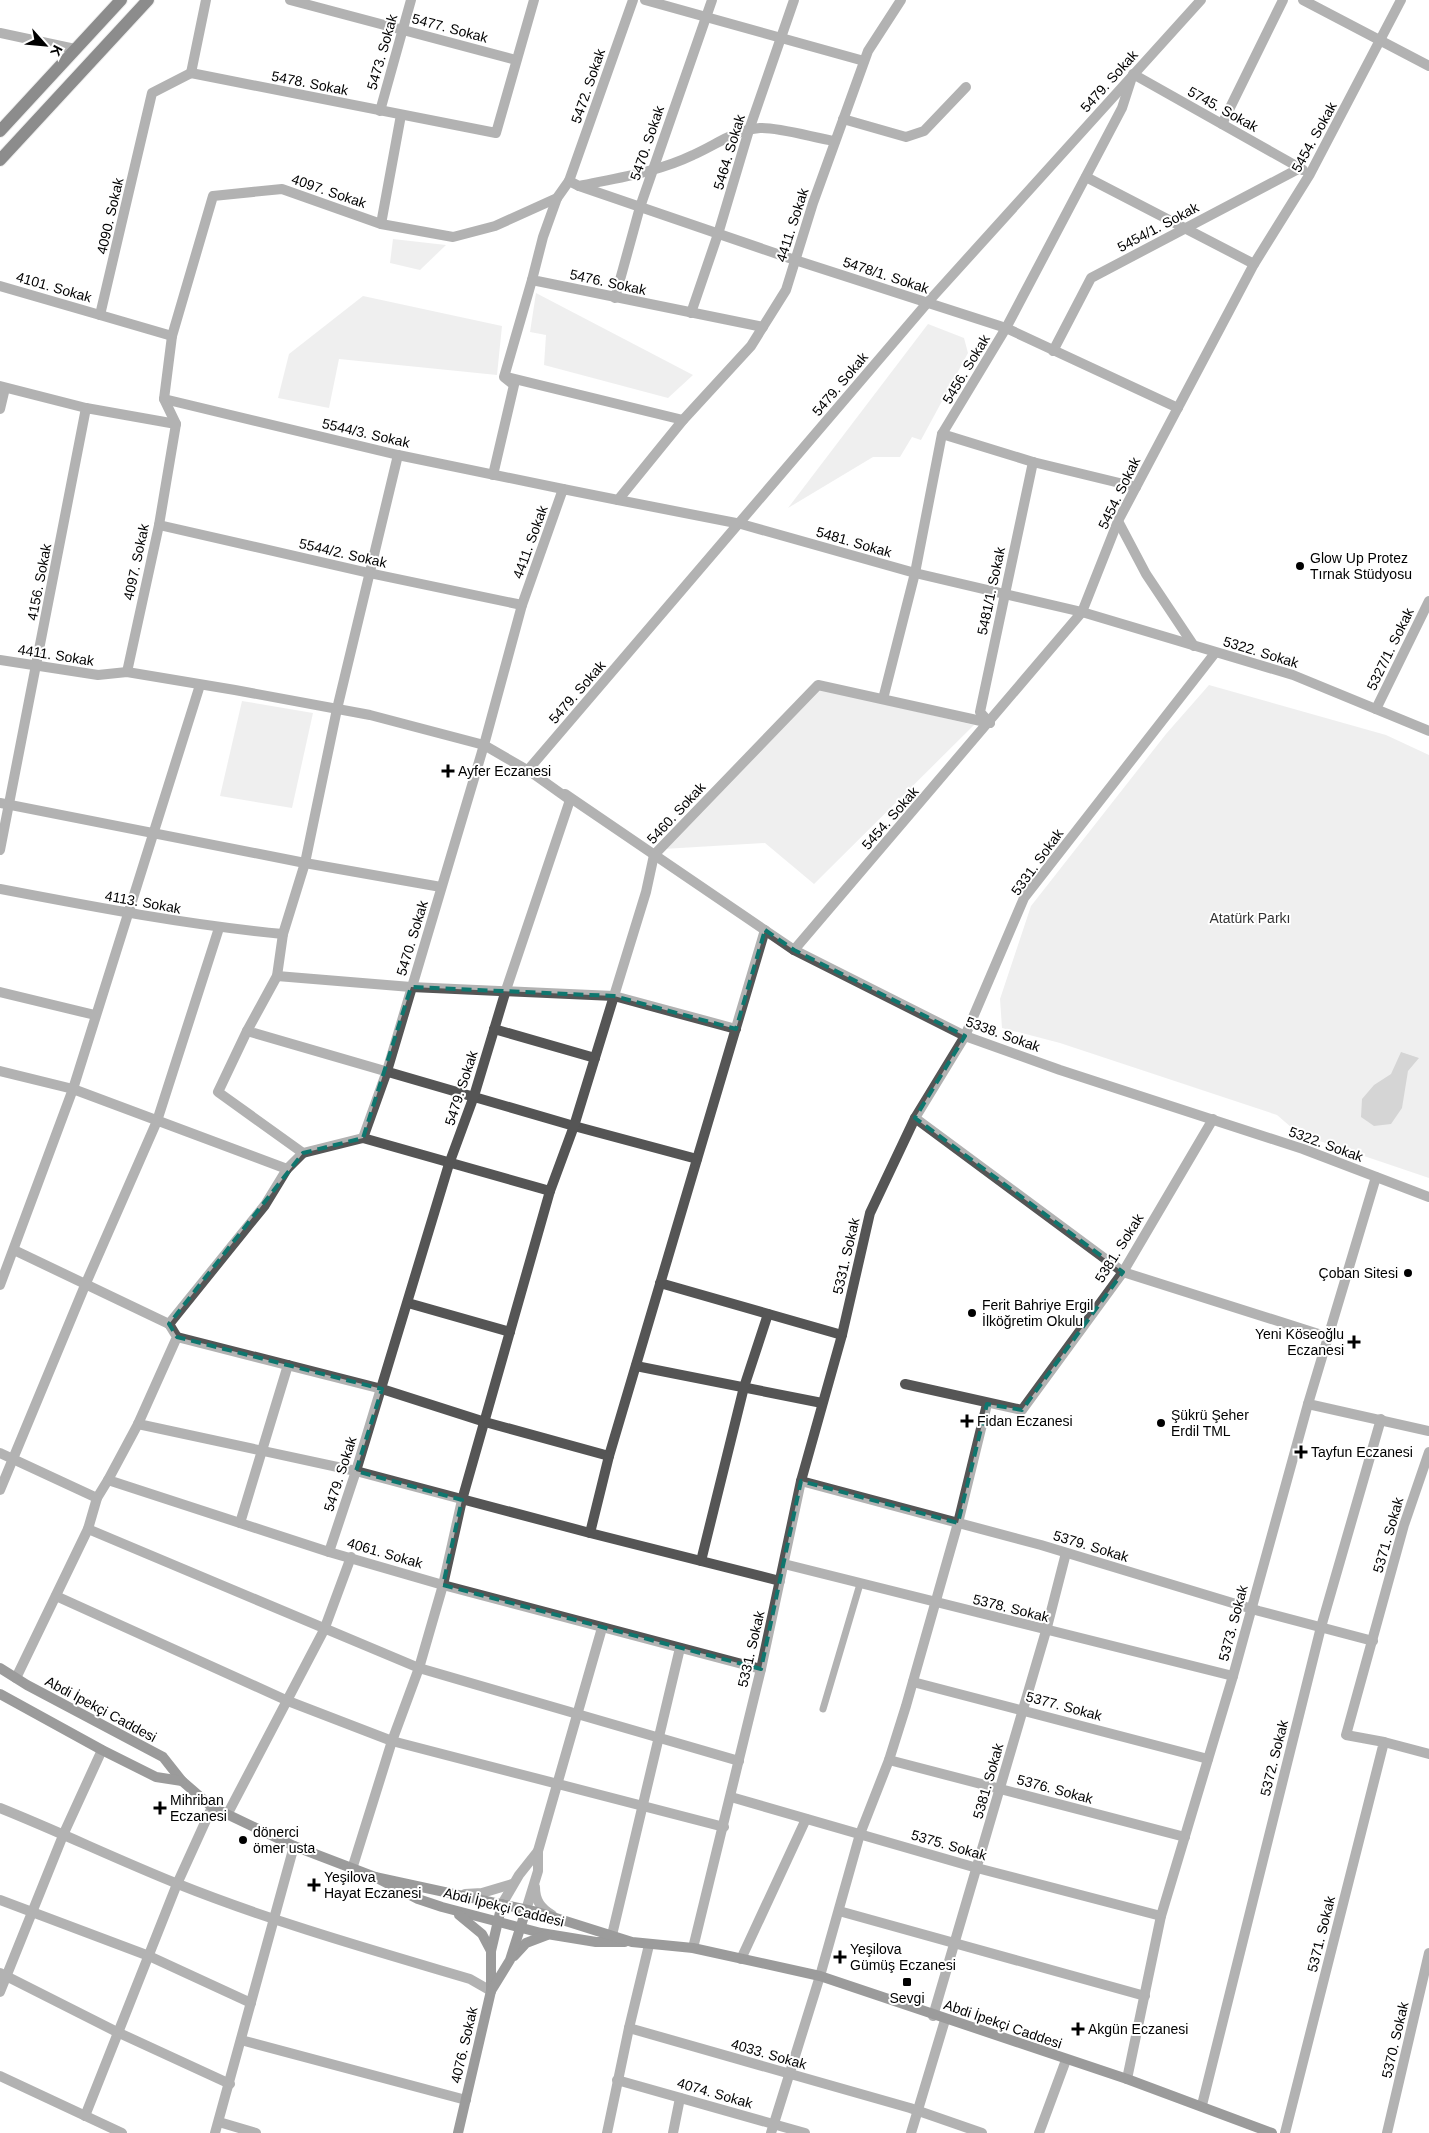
<svg xmlns="http://www.w3.org/2000/svg" width="1429" height="2133" font-family="Arial,sans-serif">
	<style>
		.green { fill: #dcdcdc }
		.water { fill: #a3a3a3 }
		.lines { fill: none; stroke-linecap: round; stroke-linejoin: round }
		.primary-casing { stroke: #dbdbdb; stroke-width: 14 }
		.service { stroke: #555; stroke-width: 7 }
		.minor { stroke: #555; stroke-width: 10 }
		.tertiary { stroke: #555; stroke-width: 10 }
		.secondary { stroke: #222; stroke-width: 10 }
		.primary { stroke: #000; stroke-width: 12 }
		.marked { fill: none; stroke: #0f766e; stroke-width: 4; stroke-dasharray: 10 6; stroke-linejoin: round }
		.poi-dot { fill: #000; stroke: #fff; stroke-width: 2 }
		.labels { text-anchor: middle; stroke-width: 4; stroke-linejoin: round; paint-order: stroke }
		.street-label { font-size: 14px; fill: #000; stroke: #fff }
		.poi-label { font-size: 14px; fill: #000; stroke: #fff; text-anchor: start }
		.park-label { font-size: 14px; fill: #333; stroke: #fff }
	</style>
	<rect width="100%" height="100%" fill="#fff"/>
	<g class="green">
		<path d="M393,239L446,245L420,270L390,263Z"/>
		<path d="M536,293L693,375L668,398L544,365L546,335L530,332Z"/>
		<path d="M363,296L502,326L497,375L339,359L329,408L278,398L289,354Z"/>
		<path d="M928,324L964,338L968,353L921,440L912,437L900,457H873L788,508Z"/>
		<path d="M1209,685L1386,735L1429,755V1178L1299,1134L1277,1115L1060,1043L1002,1028L1000,999L1031,906L1166,734Z"/>
		<path d="M820,689L974,725L814,884L765,843L663,849Z"/>
		<path d="M242,701L313,713L292,808L220,796Z"/>
	</g>
	<path class="water" d="M1401,1052L1419,1058L1408,1071L1402,1108L1391,1124L1374,1126L1361,1117L1362,1099L1374,1085L1391,1074Z"/>
	<g class="lines">
		<defs>
			<g id="primary">
				<path d="M0,131L121,0"/>
				<path d="M0,160L148,0"/>
			</g>
		</defs>
		<use href="#primary" class="primary-casing"/>
		<path class="service" d="M823,1709L860,1584"/>
		<g class="minor">
			<path d="M206,0L191,73L496,133L534,0"/>
			<path d="M290,0L516,60"/>
			<path d="M645,0L864,61"/>
			<path d="M0,33L75,49"/>
			<path d="M380,111L411,0"/>
			<path d="M843,119L906,137L924,131L966,87"/>
			<path d="M1222,124L1283,0"/>
			<path d="M1086,177L1254,264"/>
			<path d="M569,181L633,0"/>
			<path d="M579,186L795,260L1006,328L1178,408"/>
			<path d="M557,198L543,237L532,280L763,327"/>
			<path d="M381,224L401,115"/>
			<path d="M0,286L100,315"/>
			<path d="M615,298L640,207L712,0"/>
			<path d="M691,313L718,234L749,130L794,0"/>
			<path d="M172,336L100,315L152,93L191,73"/>
			<path d="M1053,351L1091,278L1300,168L1303,170"/>
			<path d="M507,377L683,420"/>
			<path d="M0,386L86,408"/>
			<path d="M164,399L398,455L563,489"/>
			<path d="M0,409L5,388"/>
			<path d="M942,434L1033,462L1136,487"/>
			<path d="M398,455L337,709L305,863L283,934L277,976L247,1031L574,1126L697,1159"/>
			<path d="M493,475L514,385L504,377L532,280"/>
			<path d="M618,500L741,524L915,573L1082,612L1293,675L1429,731"/>
			<path d="M1118,521L1146,574L1194,646"/>
			<path d="M159,525L369,573L522,605"/>
			<path d="M883,699L915,573L942,434L1006,328L1122,108L1133,74L1300,168"/>
			<path d="M1376,709L1429,601"/>
			<path d="M990,723L980,712L1033,462"/>
			<path d="M565,794L794,950L965,1036L1060,1070L1303,1149L1429,1197"/>
			<path d="M0,803L305,863L441,887"/>
			<path d="M0,850L86,408L176,424"/>
			<path d="M0,889C94,907 188,925 283,934"/>
			<path d="M794,950L1082,612L1118,521L1254,264L1310,174L1401,0"/>
			<path d="M277,976L411,987L614,996L736,1029"/>
			<path d="M0,992L95,1015"/>
			<path d="M494,1029L595,1058"/>
			<path d="M247,1031L218,1092L303,1153"/>
			<path d="M0,1071L73,1089L287,1169"/>
			<path d="M915,1118L1123,1272L1328,1337"/>
			<path d="M363,1138L387,1071L484,745L534,774"/>
			<path d="M550,1191L574,1126L646,892L654,855L818,685L990,723"/>
			<path d="M14,1250L169,1324"/>
			<path d="M660,1283L842,1335"/>
			<path d="M0,1285L73,1089L200,685"/>
			<path d="M408,1303L510,1332"/>
			<path d="M169,1324L265,1205L287,1169L303,1153L363,1138L550,1191L462,1500L443,1585L419,1668L392,1741L352,1869"/>
			<path d="M169,1324L177,1337L138,1424L108,1480L329,1552L443,1585L761,1669"/>
			<path d="M177,1337L382,1389L485,1422L609,1456L765,930"/>
			<path d="M636,1366L822,1403"/>
			<path d="M905,1384L1022,1410L1123,1272L1213,1119"/>
			<path d="M1308,1404L1429,1431"/>
			<path d="M138,1424L356,1471L590,1533L609,1456"/>
			<path d="M0,1453L97,1498"/>
			<path d="M801,1481L1041,1545L1259,1611L1373,1641"/>
			<path d="M0,1490L86,1283L157,1121L219,928"/>
			<path d="M240,1523L288,1365"/>
			<path d="M88,1529L419,1668L739,1761"/>
			<path d="M590,1533L780,1581"/>
			<path d="M329,1552L356,1471L449,1164L474,1096L506,990L570,800L528,770L928,302L1201,0"/>
			<path d="M701,1561L744,1387L768,1314"/>
			<path d="M784,1564L1233,1676"/>
			<path d="M56,1596L288,1701L392,1741L724,1827"/>
			<path d="M16,1678L88,1529L97,1498L108,1480"/>
			<path d="M913,1682L1208,1759"/>
			<path d="M1384,1742L1429,1754"/>
			<path d="M889,1760L1185,1837"/>
			<path d="M731,1797L977,1868L1161,1916"/>
			<path d="M0,1808C60,1832 118,1860 178,1884C273,1922 372,1950 470,1979L491,1991"/>
			<path d="M227,1815L324,1630L351,1557"/>
			<path d="M535,1887C535,1901 541,1908 552,1915"/>
			<path d="M465,1894L482,1893L512,1884"/>
			<path d="M0,1900L149,1956L251,2003"/>
			<path d="M502,1904L519,1875L538,1851"/>
			<path d="M526,1910L538,1871V1851L602,1628"/>
			<path d="M839,1911L1145,1996"/>
			<path d="M612,1935L680,1648"/>
			<path d="M649,1945L629,2028L910,2108L982,2133"/>
			<path d="M693,1948L761,1669L801,1481L842,1335L870,1213L915,1118L965,1036L1024,898L1215,653"/>
			<path d="M741,1959L806,1819"/>
			<path d="M0,1973L117,2032L230,2084"/>
			<path d="M0,1992L64,1833L102,1750"/>
			<path d="M933,2016L1046,1631L1066,1553"/>
			<path d="M241,2040L466,2100"/>
			<path d="M0,2076L122,2133"/>
			<path d="M1127,2079L1161,1916L1233,1676L1308,1404L1376,1177"/>
			<path d="M617,2080L805,2133"/>
			<path d="M1202,2105L1321,1627L1381,1419"/>
			<path d="M85,2116L177,1884L212,1807"/>
			<path d="M219,2122L256,2133"/>
			<path d="M215,2133L294,1846"/>
			<path d="M607,2133L629,2028"/>
			<path d="M673,2133L680,2098"/>
			<path d="M771,2133L820,1976L860,1834L889,1760L906,1706L958,1523L987,1404"/>
			<path d="M911,2133L945,2020"/>
			<path d="M1039,2133L1066,2060"/>
			<path d="M1285,2133L1384,1742L1346,1735L1404,1525L1429,1452"/>
			<path d="M1387,2133L1429,1953"/>
		</g>
		<g class="tertiary">
			<path d="M1303,0L1429,66"/>
			<path d="M0,660L98,675L127,672L235,690L370,715L484,745L522,605L563,489L618,500L683,420L751,346L786,290L813,203L868,51L901,0"/>
			<path d="M127,672L159,525L176,424L164,399L172,336L213,196L282,189L381,224L453,237L495,226L557,198L569,181L579,186C617,178 658,172 693,155C716,145 734,130 760,128C779,127 815,138 835,141"/>
		</g>
		<g class="secondary">
			<path d="M0,1668L27,1685L163,1757L182,1781L212,1807L294,1846L375,1877L418,1899L442,1907L541,1933L596,1942H625"/>
			<path d="M0,1694L102,1750L156,1777L182,1781"/>
			<path d="M375,1877L537,1912L632,1942L693,1948L820,1976L1127,2079L1272,2133"/>
			<path d="M459,1915L482,1934L491,1951"/>
			<path d="M514,1956L526,1943L547,1935"/>
			<path d="M491,1991V1951L502,1904"/>
			<path d="M458,2133L491,1991L510,1960L526,1910"/>
		</g>
		<use href="#primary" class="primary"/>
	</g>
	<path d="M0 0H1429V2133H0ZM765,930L794,950L965,1036L915,1118L1123,1272L1022,1410L987,1404L958,1523L801,1481L761,1669L443,1585L462,1500L356,1471L382,1389L177,1337L169,1324L303,1153L363,1138L411,987L614,996L736,1029Z" fill="#fff" fill-opacity=".55" fill-rule="evenodd"/>
	<path class="marked" d="M765,930L794,950L965,1036L915,1118L1123,1272L1022,1410L987,1404L958,1523L801,1481L761,1669L443,1585L462,1500L356,1471L382,1389L177,1337L169,1324L303,1153L363,1138L411,987L614,996L736,1029Z"/>
	<g class="poi-dot">
		<circle cx="1300" cy="566" r="5"/>
		<path d="M445.5 763.5h5v5h5v5h-5v5h-5v-5h-5v-5h5z"/>
		<circle cx="1408" cy="1273" r="5"/>
		<circle cx="972" cy="1313" r="5"/>
		<path d="M1351.5 1334.5h5v5h5v5h-5v5h-5v-5h-5v-5h5z"/>
		<path d="M964.5 1413.5h5v5h5v5h-5v5h-5v-5h-5v-5h5z"/>
		<circle cx="1161" cy="1423" r="5"/>
		<path d="M1298.5 1444.5h5v5h5v5h-5v5h-5v-5h-5v-5h5z"/>
		<path d="M157.5 1800.5h5v5h5v5h-5v5h-5v-5h-5v-5h5z"/>
		<circle cx="243" cy="1840" r="5"/>
		<path d="M311.5 1877.5h5v5h5v5h-5v5h-5v-5h-5v-5h5z"/>
		<path d="M837.5 1949.5h5v5h5v5h-5v5h-5v-5h-5v-5h5z"/>
		<rect x="902" y="1977" width="10" height="10" rx="2.5"/>
		<path d="M1075.5 2021.5h5v5h5v5h-5v5h-5v-5h-5v-5h5z"/>
	</g>
	<g class="labels">
		<g class="street-label">
			<text transform="translate(450 28) rotate(15)" y="5">5477. Sokak</text>
			<text transform="translate(382 52) rotate(-74)" y="5">5473. Sokak</text>
			<text transform="translate(1109 81) rotate(-48)" y="5">5479. Sokak</text>
			<text transform="translate(310 83) rotate(11)" y="5">5478. Sokak</text>
			<text transform="translate(588 86) rotate(-71)" y="5">5472. Sokak</text>
			<text transform="translate(1223 109) rotate(29)" y="5">5745. Sokak</text>
			<text transform="translate(1314 137) rotate(-61)" y="5">5454. Sokak</text>
			<text transform="translate(647 143) rotate(-71)" y="5">5470. Sokak</text>
			<text transform="translate(729 152) rotate(-73)" y="5">5464. Sokak</text>
			<text transform="translate(329 191) rotate(19)" y="5">4097. Sokak</text>
			<text transform="translate(110 216) rotate(-77)" y="5">4090. Sokak</text>
			<text transform="translate(792 225) rotate(-72)" y="5">4411. Sokak</text>
			<text transform="translate(1158 227) rotate(-28)" y="5">5454/1. Sokak</text>
			<text transform="translate(886 275) rotate(18)" y="5">5478/1. Sokak</text>
			<text transform="translate(608 282) rotate(12)" y="5">5476. Sokak</text>
			<text transform="translate(54 287) rotate(16)" y="5">4101. Sokak</text>
			<text transform="translate(966 369) rotate(-59)" y="5">5456. Sokak</text>
			<text transform="translate(840 384) rotate(-50)" y="5">5479. Sokak</text>
			<text transform="translate(366 433) rotate(13)" y="5">5544/3. Sokak</text>
			<text transform="translate(1119 493) rotate(-64)" y="5">5454. Sokak</text>
			<text transform="translate(530 542) rotate(-70)" y="5">4411. Sokak</text>
			<text transform="translate(854 542) rotate(16)" y="5">5481. Sokak</text>
			<text transform="translate(343 553) rotate(13)" y="5">5544/2. Sokak</text>
			<text transform="translate(136 562) rotate(-78)" y="5">4097. Sokak</text>
			<text transform="translate(39 582) rotate(-79)" y="5">4156. Sokak</text>
			<text transform="translate(991 591) rotate(-78)" y="5">5481/1. Sokak</text>
			<text transform="translate(1390 649) rotate(-64)" y="5">5327/1. Sokak</text>
			<text transform="translate(1261 652) rotate(17)" y="5">5322. Sokak</text>
			<text transform="translate(56 655) rotate(9)" y="5">4411. Sokak</text>
			<text transform="translate(577 692) rotate(-49)" y="5">5479. Sokak</text>
			<text transform="translate(676 813) rotate(-47)" y="5">5460. Sokak</text>
			<text transform="translate(890 818) rotate(-49)" y="5">5454. Sokak</text>
			<text transform="translate(1037 862) rotate(-54)" y="5">5331. Sokak</text>
			<text transform="translate(143 902) rotate(10)" y="5">4113. Sokak</text>
			<text transform="translate(412 938) rotate(-73)" y="5">5470. Sokak</text>
			<text transform="translate(1003 1034) rotate(20)" y="5">5338. Sokak</text>
			<text transform="translate(461 1088) rotate(-72)" y="5">5479. Sokak</text>
			<text transform="translate(1326 1144) rotate(20)" y="5">5322. Sokak</text>
			<text transform="translate(1119 1248) rotate(-58)" y="5">5381. Sokak</text>
			<text transform="translate(846 1256) rotate(-77)" y="5">5331. Sokak</text>
			<text transform="translate(340 1474) rotate(-72)" y="5">5479. Sokak</text>
			<text transform="translate(1388 1535) rotate(-74)" y="5">5371. Sokak</text>
			<text transform="translate(1091 1546) rotate(17)" y="5">5379. Sokak</text>
			<text transform="translate(385 1553) rotate(16)" y="5">4061. Sokak</text>
			<text transform="translate(1011 1608) rotate(14)" y="5">5378. Sokak</text>
			<text transform="translate(1233 1623) rotate(-75)" y="5">5373. Sokak</text>
			<text transform="translate(751 1649) rotate(-77)" y="5">5331. Sokak</text>
			<text transform="translate(1064 1706) rotate(15)" y="5">5377. Sokak</text>
			<text transform="translate(101 1709) rotate(28)" y="5">Abdi İpekçi Caddesi</text>
			<text transform="translate(1274 1758) rotate(-76)" y="5">5372. Sokak</text>
			<text transform="translate(988 1781) rotate(-74)" y="5">5381. Sokak</text>
			<text transform="translate(1055 1789) rotate(15)" y="5">5376. Sokak</text>
			<text transform="translate(949 1845) rotate(16)" y="5">5375. Sokak</text>
			<text transform="translate(504 1907) rotate(14)" y="5">Abdi İpekçi Caddesi</text>
			<text transform="translate(1321 1934) rotate(-76)" y="5">5371. Sokak</text>
			<text transform="translate(1003 2024) rotate(19)" y="5">Abdi İpekçi Caddesi</text>
			<text transform="translate(1395 2040) rotate(-77)" y="5">5370. Sokak</text>
			<text transform="translate(464 2045) rotate(-77)" y="5">4076. Sokak</text>
			<text transform="translate(769 2054) rotate(16)" y="5">4033. Sokak</text>
			<text transform="translate(715 2093) rotate(16)" y="5">4074. Sokak</text>
		</g>
		<g class="poi-label">
			<text x="1310" y="563">Glow Up Protez<tspan x="1310" dy="16">Tırnak Stüdyosu</tspan></text>
			<text x="458" y="776">Ayfer Eczanesi</text>
			<text x="1398" y="1278" text-anchor="end">Çoban Sitesi</text>
			<text x="982" y="1310">Ferit Bahriye Ergil<tspan x="982" dy="16">İlköğretim Okulu</tspan></text>
			<text x="1344" y="1339" text-anchor="end">Yeni Köseoğlu<tspan x="1344" dy="16">Eczanesi</tspan></text>
			<text x="1171" y="1420">Şükrü Şeher<tspan x="1171" dy="16">Erdil TML</tspan></text>
			<text x="977" y="1426">Fidan Eczanesi</text>
			<text x="1311" y="1457">Tayfun Eczanesi</text>
			<text x="170" y="1805">Mihriban<tspan x="170" dy="16">Eczanesi</tspan></text>
			<text x="253" y="1837">dönerci<tspan x="253" dy="16">ömer usta</tspan></text>
			<text x="324" y="1882">Yeşilova<tspan x="324" dy="16">Hayat Eczanesi</tspan></text>
			<text x="850" y="1954">Yeşilova<tspan x="850" dy="16">Gümüş Eczanesi</tspan></text>
			<text x="907" y="2003" text-anchor="middle">Sevgi</text>
			<text x="1088" y="2034">Akgün Eczanesi</text>
		</g>
		<g class="park-label">
			<text x="1250" y="923">Atatürk Parkı</text>
		</g>
	</g>
	<g transform="translate(45 45) rotate(117)" stroke="#ffffff" stroke-width="4" paint-order="stroke">
	<path d="M0-4L9 19L0 12L-9 19Z" fill="#000000"/>
	<text y="-8" font-size="14" font-weight="bold" text-anchor="middle" fill="#000000">K</text>
	</g>
</svg>
